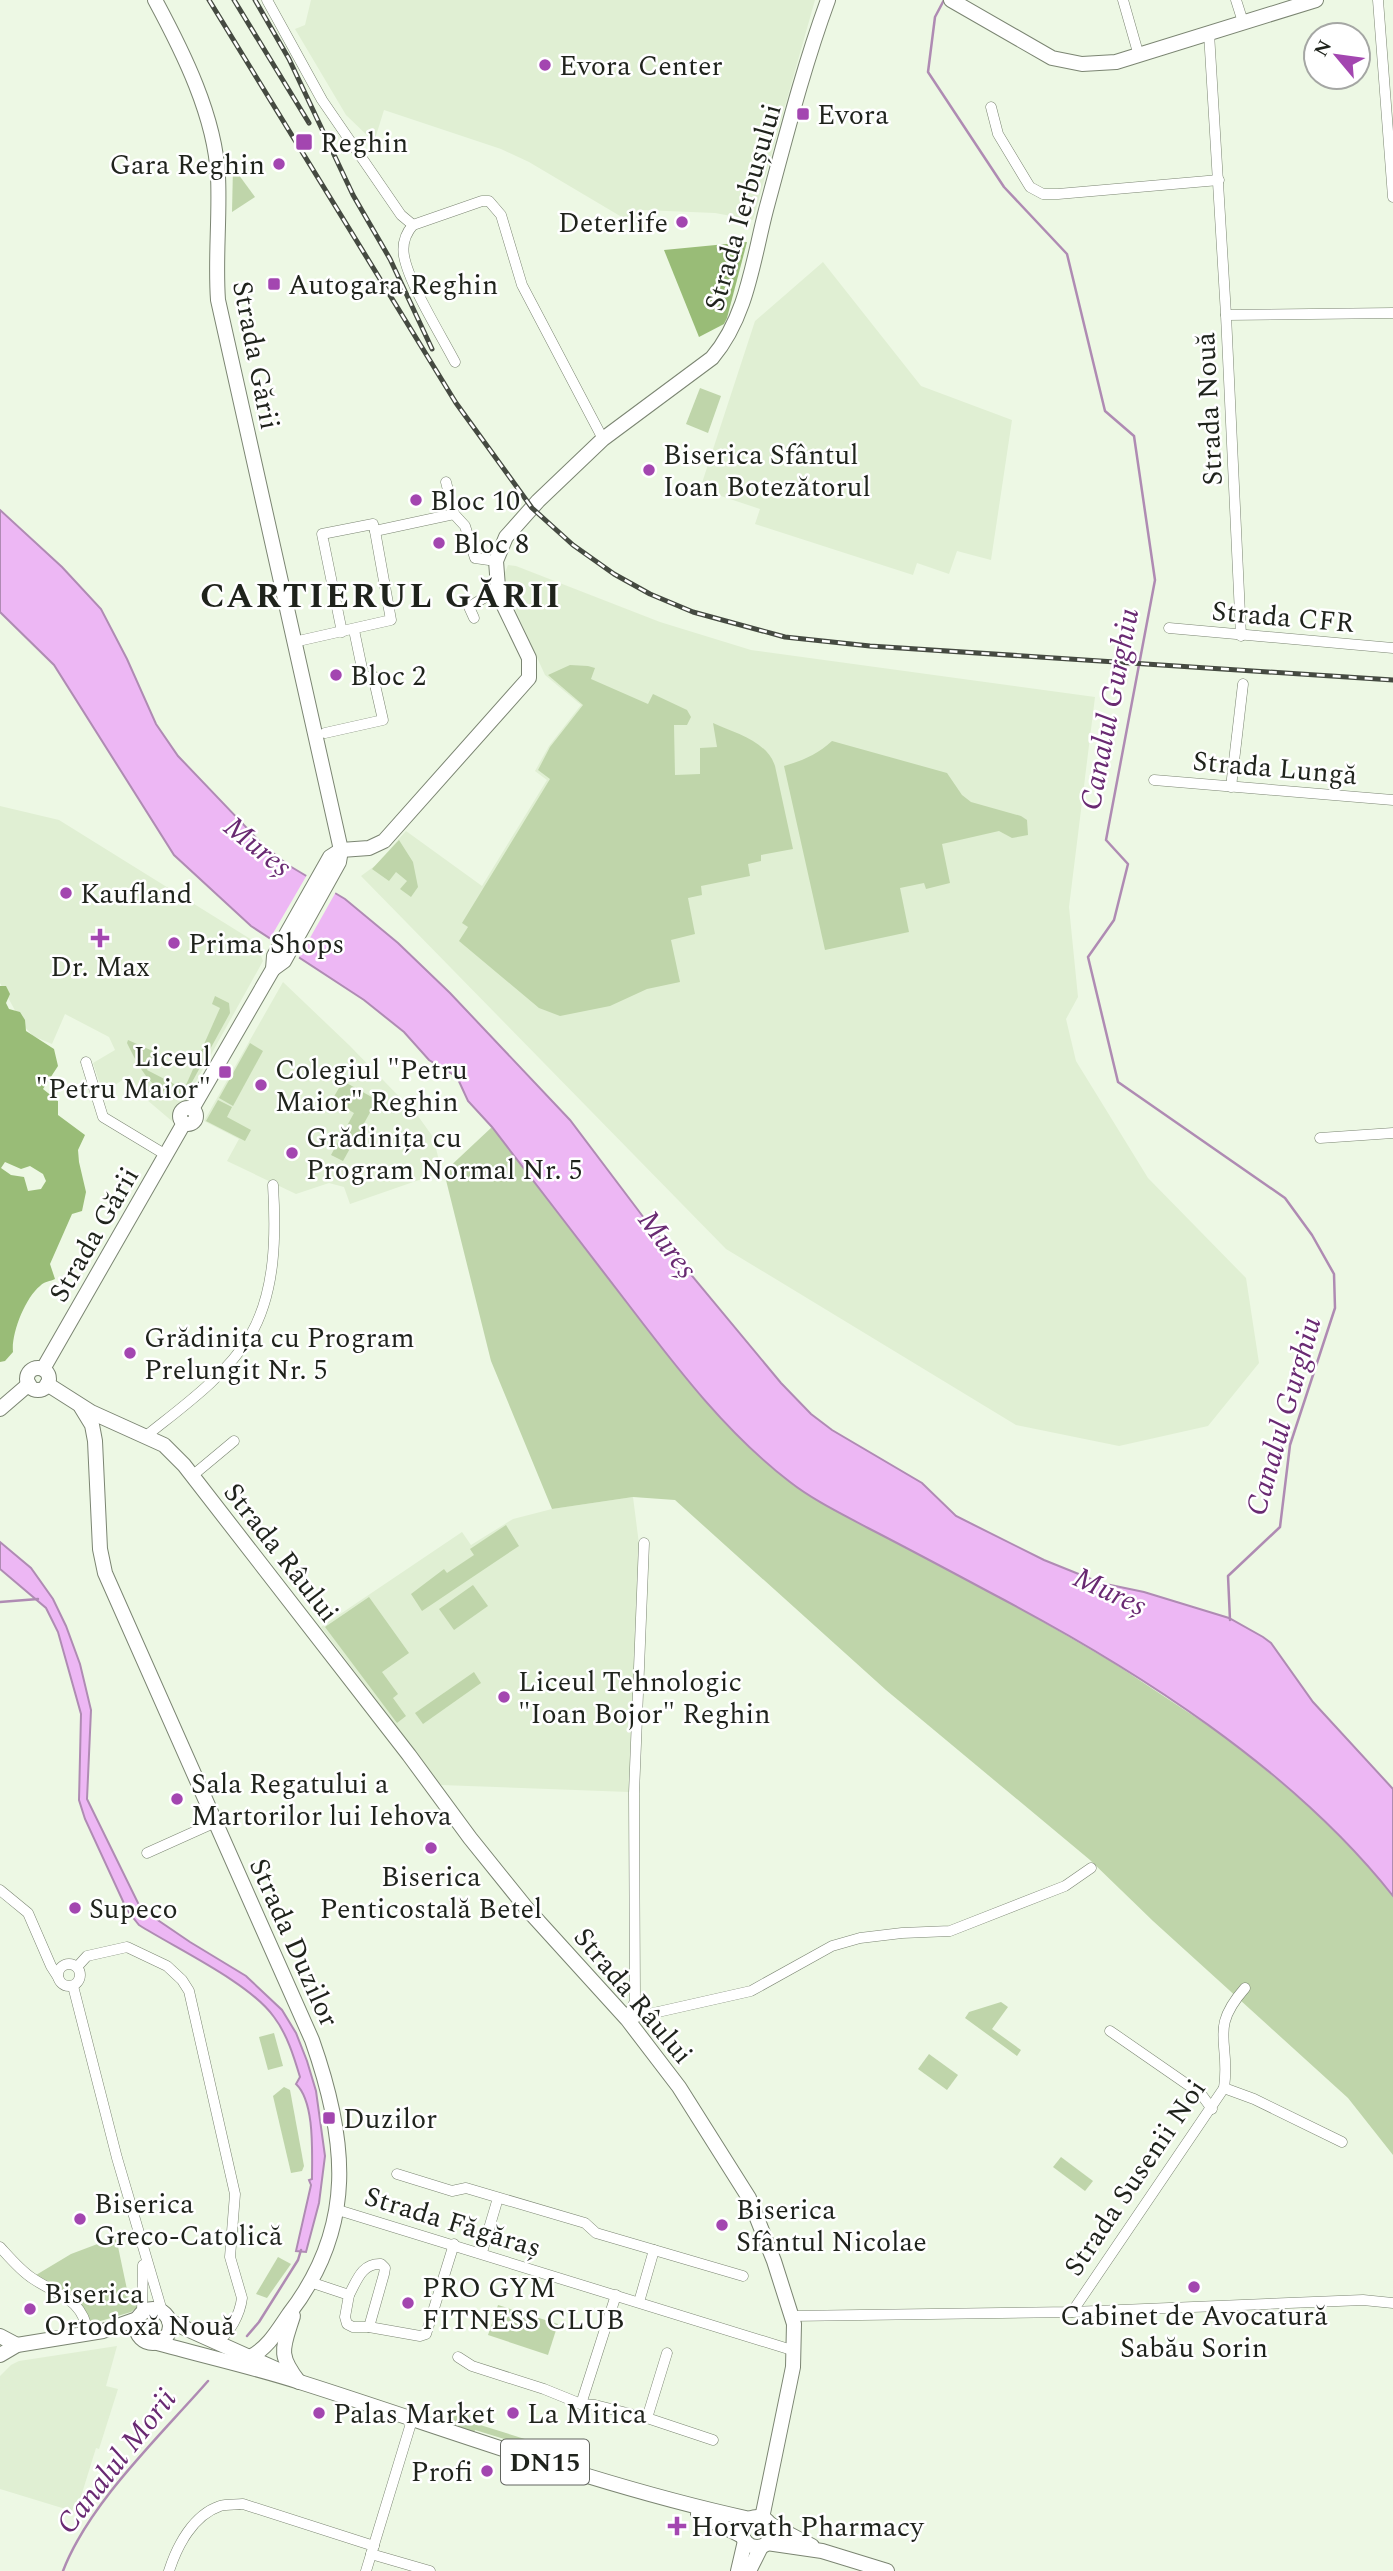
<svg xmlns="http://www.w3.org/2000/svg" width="1393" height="2571" font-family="Spectral,serif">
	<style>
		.built { fill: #e0efd3 }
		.green { fill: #bfd5aa }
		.forest { fill: #99bc77; fill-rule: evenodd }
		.water { fill: #edb7f4; stroke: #af8bb3; stroke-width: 2 }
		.pier { fill: #edf8e4 }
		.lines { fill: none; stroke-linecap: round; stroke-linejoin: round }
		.stream { stroke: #af8bb3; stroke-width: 2.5 }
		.street-casing { stroke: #7b8572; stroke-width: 11 }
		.secondary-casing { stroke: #7b8572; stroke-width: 16 }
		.primary-casing { stroke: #7b8572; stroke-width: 16 }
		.street { stroke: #fff; stroke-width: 10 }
		.secondary { stroke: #fff; stroke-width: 14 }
		.primary { stroke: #fff; stroke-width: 14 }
		.rail-casing { stroke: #454a41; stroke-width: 5 }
		.rail { stroke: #fff; stroke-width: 2.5; stroke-dasharray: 8; stroke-linecap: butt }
		.poi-dot { fill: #a346b0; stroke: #fff; stroke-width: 2.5 }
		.labels { text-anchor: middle; stroke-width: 5; stroke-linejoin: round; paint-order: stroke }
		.shield { fill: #fff; stroke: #626560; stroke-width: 2 }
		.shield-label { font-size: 26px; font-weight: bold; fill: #1f231c }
		.poi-label { font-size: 28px; fill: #1f231c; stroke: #fff; text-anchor: start }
		.street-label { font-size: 28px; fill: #1f231c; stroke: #fff }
		.water-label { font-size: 30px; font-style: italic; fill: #692a72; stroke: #fff }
		.district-label { font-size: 35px; font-weight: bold; letter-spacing: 2px; fill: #1f231c; stroke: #fff }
	</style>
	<rect width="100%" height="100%" fill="#edf8e4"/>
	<g class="built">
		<path d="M311,0H815L753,220L715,213L642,210V229L529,162L501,149L384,110L374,142L346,115L295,29L305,25Z"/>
		<path d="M823,262L921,386L1012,420L991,560L957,551L949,574L917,563L913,575L755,524L760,509L700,489L755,321Z"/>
		<path d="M508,565L516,566L660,622L751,650L1095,697L1069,907L1078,997L1066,1019L1076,1061L1148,1178L1246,1278L1259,1363L1208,1426L1119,1446L1016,1425L726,1249L361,876L376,865L406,831L482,886L547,780L535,771L549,746L581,705L545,675L509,596L504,575Z"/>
		<path d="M0,806L59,820L252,940L258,948L263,961L188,1096L184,1109L173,1122L140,1094L130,1075L103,1093L93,1063L115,1050L109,1037L65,1014L52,1044L33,1036L23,1025L0,983Z"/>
		<path d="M283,982L350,1046L418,1116L433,1137L442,1172L350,1204L344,1187L329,1183L296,1194L227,1161L239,1139L204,1121Z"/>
		<path d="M633,1497L639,1544L629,1792L441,1785L321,1627L462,1532L471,1545L513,1519L552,1509Z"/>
		<path d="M117,2346L106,2386L118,2389L99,2449L96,2448L79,2503L75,2502L72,2511L0,2489V2376L11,2365L19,2361Z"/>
	</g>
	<g class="green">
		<path d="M233,167L255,197L232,212Z"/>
		<path d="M700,388L721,396L708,433L686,424Z"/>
		<path d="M570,665L588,666L595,668L591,679L648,704L653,694L687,710L691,717L687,725H674L675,775L700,774V748L717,747L713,723C735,733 767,741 775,766L793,849L761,855V861L748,864L750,876L701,886L702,895L688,898L695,934L671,940L680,982L647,989L610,1006L560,1016L539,1008L459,941L468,927L462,923L550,779L538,770L550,747L583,705L548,675Z"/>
		<path d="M832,741L947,773L962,795L971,802L1021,816L1027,820L1028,835L1012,838L999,831L942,844L950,883L926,889L924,883L900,888L909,932L825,950L784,766C802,761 818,754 832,741Z"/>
		<path d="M399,840L413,862L418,887L411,897L400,889L407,881L396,872L389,881L372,869Z"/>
		<path d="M215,996L229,1003L230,1013L186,1093L183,1096C153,1097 138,1065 127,1043L128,1040L155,1052L147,1070L176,1085L178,1082L186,1085L220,1008L212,1004Z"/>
		<path d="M250,1043L263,1051L233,1106L219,1098Z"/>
		<path d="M343,1081L377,1100L343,1161L331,1155L354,1113L332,1100Z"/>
		<path d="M218,1100L232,1107L227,1117L251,1130L245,1141L206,1121Z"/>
		<path d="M492,1127L664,1351L793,1485L845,1515L1011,1603L1112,1662L1233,1742L1327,1822L1372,1869L1393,1896V2155L1348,2098L1153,1921L1090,1860L886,1690L675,1500L633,1497L552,1509L491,1361L444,1172Z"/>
		<path d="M506,1525L519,1546L422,1611L411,1594L444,1569L447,1573L474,1555L470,1549Z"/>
		<path d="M473,1585L488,1606L454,1630L439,1609Z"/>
		<path d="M369,1597L409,1653L382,1672L398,1694L393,1698L406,1716L397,1723L325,1627Z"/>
		<path d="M474,1672L481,1683L423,1724L415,1713Z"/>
		<path d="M1001,2002L1008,2007L992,2029L1021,2050L1017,2056L965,2018L969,2012Z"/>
		<path d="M274,2033L283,2066L268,2070L259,2037Z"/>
		<path d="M929,2054L958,2075L947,2090L918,2069Z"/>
		<path d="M284,2087L290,2090L304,2166L302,2171L291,2173L273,2096Z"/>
		<path d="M1061,2157L1093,2181L1085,2191L1053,2167Z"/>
		<path d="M116,2237L129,2299L134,2293H142L137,2307L131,2312L87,2325L84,2317L31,2278L71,2254Z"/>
		<path d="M278,2257L291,2264L267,2298L256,2294Z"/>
		<path d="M498,2305L558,2324L548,2355L488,2335Z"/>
		<path d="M465,2413L478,2417L477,2424L579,2456L577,2461L475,2430L472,2439L435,2427L446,2419Z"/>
	</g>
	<g class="forest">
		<path d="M747,242L727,318L724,324L699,337L664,250Z"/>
		<path d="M0,986H6L10,994L6,1003L9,1009L20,1012L25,1020L26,1031L54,1049L58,1066L43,1089L58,1101V1115L85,1135L78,1150L79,1162L86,1192L82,1211L72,1214L50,1264L55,1279C51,1281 43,1282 40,1286C25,1298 11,1334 13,1352L5,1361L0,1362ZM5,1162L21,1169L30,1166L43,1174L46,1181L41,1189L28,1191L24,1177L11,1175L1,1168Z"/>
	</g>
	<g class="water">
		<path d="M0,510L62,567L101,609L127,659L156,724L178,756L263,845L288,865L345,899L398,943L450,993L570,1120L644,1218L781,1383L811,1414L832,1430L922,1483L956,1516L1044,1560L1101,1583L1144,1592L1229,1618L1263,1637L1271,1643L1313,1702L1393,1789V1896C1292,1768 1134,1668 991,1593C950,1571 909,1549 868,1528C842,1514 813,1500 790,1482C726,1433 677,1368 628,1304C583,1245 537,1186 492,1127L468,1101L457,1077L429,1060L404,1032L364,1000L251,926L174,855L54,665L0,612Z"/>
		<path d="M0,1542L31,1568L53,1599L66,1626L80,1664L91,1710L87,1799L138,1903L143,1910L190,1942L246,1976L282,2010L296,2033L307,2061L316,2091L325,2156L319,2203L306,2252L296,2251L311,2185L309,2180L312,2179C312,2153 315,2102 296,2084L300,2077C294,2057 287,2034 274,2017C250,1983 177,1949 139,1925L127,1910L85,1819L79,1800L81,1714L58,1632L46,1608L0,1569Z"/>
	</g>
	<path class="pier" d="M308,873L337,890L297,961L268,942Z"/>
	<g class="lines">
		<g class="stream">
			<path d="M944,0L935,17L928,72L1004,187L1067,254L1105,411L1134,436L1155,580L1106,840L1128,864L1114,920L1088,957L1118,1082L1285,1198L1312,1235L1334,1274L1335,1308L1290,1445L1280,1527L1228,1576L1230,1620"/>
			<path d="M0,1602L38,1599"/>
			<path d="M247,2336L259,2322L298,2260L301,2250"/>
			<path d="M63,2571C89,2503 160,2436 208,2381"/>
		</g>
		<defs>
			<g id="street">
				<path d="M267,0L322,100L401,215L413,225"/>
				<path d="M1123,0L1139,56"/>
				<path d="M1236,0L1243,22"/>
				<path d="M1378,0L1393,197"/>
				<path d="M1209,33L1226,315L1241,636"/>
				<path d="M991,107L998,134L1030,187L1043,194H1058L1219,180"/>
				<path d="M1226,315L1393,313"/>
				<path d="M455,362C441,335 409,284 404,256C402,244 405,234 413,225L482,201H489L501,215L522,285L603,439"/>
				<path d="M454,514L465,526L475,558L489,560"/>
				<path d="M474,618L469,607L492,593"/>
				<path d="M1169,628L1393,648"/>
				<path d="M342,632L322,534L373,524L375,531"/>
				<path d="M294,642L391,620L375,531L454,514L446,482"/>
				<path d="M325,733L383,720L373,676L364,678L354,630"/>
				<path d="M1154,780L1393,800"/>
				<path d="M1231,787L1243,684"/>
				<path d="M86,1062L103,1117L166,1155"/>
				<path d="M1320,1138L1393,1133"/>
				<path d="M146,1436C182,1407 225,1377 250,1336C276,1292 276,1234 273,1185"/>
				<path d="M192,1476L234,1441"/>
				<path d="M147,1853L216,1822"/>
				<path d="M0,1890L28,1913L51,1966L58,1977"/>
				<circle cx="69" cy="1975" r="11"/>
				<path d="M77,1967L87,1956L127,1947L167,1966L182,1980L189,1991L235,2194L230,2257L242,2298C240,2314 230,2334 216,2342"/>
				<path d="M73,1986L117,2158L162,2311"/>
				<path d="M627,2019L751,1991L832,1946L860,1938L902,1933L950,1931L1065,1886L1091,1868"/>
				<path d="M627,2019L635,2001L634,1793L644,1543"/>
				<path d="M1110,2031L1201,2094L1212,2109"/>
				<path d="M1224,2088L1254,2099L1342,2142"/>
				<path d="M397,2174L452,2191L466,2188L585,2223L596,2233L743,2276"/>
				<path d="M338,2210L795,2351"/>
				<path d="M0,2247C10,2258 20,2270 32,2278C58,2296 82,2297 88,2333"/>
				<path d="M482,2252L498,2198"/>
				<path d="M310,2282L349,2295C357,2280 362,2263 381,2264L385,2268L384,2274L369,2327"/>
				<path d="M349,2295L345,2317L347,2324L353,2327H369L420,2336L426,2334L454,2244"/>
				<path d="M639,2302L654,2250"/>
				<path d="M1072,2312L1224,2088C1231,2041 1208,2030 1245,1988"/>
				<path d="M142,2313L143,2265"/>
				<path d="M791,2316L1072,2312L1363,2300L1393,2303"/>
				<path d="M458,2357L472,2366L544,2389L581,2404L595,2405L647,2418L713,2440"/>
				<path d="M581,2404L616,2295"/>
				<path d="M647,2418L667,2353"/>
				<path d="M371,2554L430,2571"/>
				<path d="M169,2571C177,2546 193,2515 220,2506C227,2504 236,2505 243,2504L374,2546"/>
				<path d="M366,2571L412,2420"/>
			</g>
			<g id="secondary">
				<path d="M155,0C183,52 215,116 218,176C220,218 215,258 218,300L341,850L339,862L284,961L273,969"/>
				<path d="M951,0L1052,58L1082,64L1116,62L1316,0"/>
				<path d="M341,850L369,848L384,841L529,678V658L501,600L498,587L496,561L506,537L538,501L603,439L712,358C747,317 753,260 766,210C785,140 803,68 828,0"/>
				<circle cx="188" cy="1116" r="8"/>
				<path d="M192,1109L273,969L274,956L330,857L341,850"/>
				<circle cx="38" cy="1379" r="11"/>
				<path d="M43,1369L184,1123"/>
				<path d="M47,1384L91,1412L164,1445L184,1465L409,1755L470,1838L528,1910L627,2019L679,2087L749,2198L774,2261L794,2324L793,2367L762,2518"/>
				<path d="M81,1407L92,1425L95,1441L100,1549L105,1573L312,2040C347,2139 357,2226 289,2314C278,2330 268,2348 250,2357"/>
				<path d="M0,1409L29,1384"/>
				<path d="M293,2316C283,2348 277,2354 299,2382"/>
				<path d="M0,2336L17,2345"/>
				<path d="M738,2571L745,2541"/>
				<path d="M749,2571L761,2547"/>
			</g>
			<g id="primary">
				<circle cx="153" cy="2326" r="17"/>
				<path d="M169,2321L276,2369"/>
				<path d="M154,2342C203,2356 254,2367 303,2383C451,2430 598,2486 750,2519"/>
				<path d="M0,2355L17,2345L103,2331L137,2319"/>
				<path d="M698,2514L742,2536"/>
				<circle cx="757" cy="2532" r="15"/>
				<path d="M770,2524L812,2546"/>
				<path d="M767,2543L822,2551L887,2571"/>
			</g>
		</defs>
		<use href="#street" class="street-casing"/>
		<use href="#secondary" class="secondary-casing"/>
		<use href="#primary" class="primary-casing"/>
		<use href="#street" class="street"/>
		<use href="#secondary" class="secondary"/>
		<use href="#primary" class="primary"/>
		<defs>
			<g id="rail">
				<path d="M209,0L456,403L532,508L573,545L614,574L650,594L693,612L785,637L870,646L1393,680"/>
				<path d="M234,0L309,123"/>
				<path d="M255,0L289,59L353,195L390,259L432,349"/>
			</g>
		</defs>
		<use href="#rail" class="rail-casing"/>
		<use href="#rail" class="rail"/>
	</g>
	<g class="poi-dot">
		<circle cx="545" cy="65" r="7"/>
		<rect x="796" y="107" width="14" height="14" rx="3.5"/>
		<rect x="295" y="133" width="18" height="18" rx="3.5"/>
		<circle cx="279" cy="164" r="7"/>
		<circle cx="682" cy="222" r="7"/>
		<rect x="267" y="277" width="14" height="14" rx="3.5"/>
		<circle cx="649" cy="470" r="7"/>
		<circle cx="416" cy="500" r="7"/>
		<circle cx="439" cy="543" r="7"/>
		<circle cx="336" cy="675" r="7"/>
		<circle cx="66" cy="893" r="7"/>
		<path d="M96.5 927.5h7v7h7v7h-7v7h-7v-7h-7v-7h7z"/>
		<circle cx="174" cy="943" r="7"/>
		<rect x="218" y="1065" width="14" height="14" rx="3.5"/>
		<circle cx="261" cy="1085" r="7"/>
		<circle cx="292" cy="1153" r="7"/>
		<circle cx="130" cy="1353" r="7"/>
		<circle cx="504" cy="1697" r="7"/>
		<circle cx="177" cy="1799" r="7"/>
		<circle cx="431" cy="1848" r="7"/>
		<circle cx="75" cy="1908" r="7"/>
		<rect x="322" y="2111" width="14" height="14" rx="3.5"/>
		<circle cx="80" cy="2219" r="7"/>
		<circle cx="722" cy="2225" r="7"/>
		<circle cx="1194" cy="2287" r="7"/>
		<circle cx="408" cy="2303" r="7"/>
		<circle cx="30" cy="2309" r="7"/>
		<circle cx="319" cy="2413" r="7"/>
		<circle cx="513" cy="2413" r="7"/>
		<circle cx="487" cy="2471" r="7"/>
		<path d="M673.5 2515.5h7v7h7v7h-7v7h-7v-7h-7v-7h7z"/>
	</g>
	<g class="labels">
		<rect class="shield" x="501" y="2439.5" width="88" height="45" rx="5"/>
		<g class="shield-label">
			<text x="545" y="2471">DN15</text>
		</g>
		<g class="poi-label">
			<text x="559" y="75">Evora Center</text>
			<text x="817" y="124">Evora</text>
			<text x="320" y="152">Reghin</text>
			<text x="265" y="174" text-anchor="end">Gara Reghin</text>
			<text x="668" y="232" text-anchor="end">Deterlife</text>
			<text x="288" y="294">Autogara Reghin</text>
			<text x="663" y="464">Biserica Sfântul<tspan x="663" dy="32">Ioan Botezătorul</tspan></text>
			<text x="430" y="510">Bloc 10</text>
			<text x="453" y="553">Bloc 8</text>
			<text x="350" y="685">Bloc 2</text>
			<text x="80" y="903">Kaufland</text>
			<text x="188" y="953">Prima Shops</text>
			<text x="100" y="976" text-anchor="middle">Dr. Max</text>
			<text x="211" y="1066" text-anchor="end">Liceul<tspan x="211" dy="32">"Petru Maior"</tspan></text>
			<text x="275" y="1079">Colegiul "Petru<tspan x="275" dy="32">Maior" Reghin</tspan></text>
			<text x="306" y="1147">Grădinița cu<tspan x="306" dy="32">Program Normal Nr. 5</tspan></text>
			<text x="144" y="1347">Grădinița cu Program<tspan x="144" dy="32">Prelungit Nr. 5</tspan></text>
			<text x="518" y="1691">Liceul Tehnologic<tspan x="518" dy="32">"Ioan Bojor" Reghin</tspan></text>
			<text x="191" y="1793">Sala Regatului a<tspan x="191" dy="32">Martorilor lui Iehova</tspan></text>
			<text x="431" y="1886" text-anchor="middle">Biserica<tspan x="431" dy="32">Penticostală Betel</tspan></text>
			<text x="89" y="1918">Supeco</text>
			<text x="343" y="2128">Duzilor</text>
			<text x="94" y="2213">Biserica<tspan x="94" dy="32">Greco-Catolică</tspan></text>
			<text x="736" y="2219">Biserica<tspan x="736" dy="32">Sfântul Nicolae</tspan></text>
			<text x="422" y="2297">PRO GYM<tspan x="422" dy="32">FITNESS CLUB</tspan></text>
			<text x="44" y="2303">Biserica<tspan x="44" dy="32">Ortodoxă Nouă</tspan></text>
			<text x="1194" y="2325" text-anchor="middle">Cabinet de Avocatură<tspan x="1194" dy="32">Sabău Sorin</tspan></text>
			<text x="333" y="2423">Palas Market</text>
			<text x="527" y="2423">La Mitica</text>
			<text x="473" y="2481" text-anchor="end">Profi</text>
			<text x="691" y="2536">Horvath Pharmacy</text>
		</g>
		<g class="street-label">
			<text transform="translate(742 207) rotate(-74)" y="10">Strada Ierbușului</text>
			<text transform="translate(257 355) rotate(79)" y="10">Strada Gării</text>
			<text transform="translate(1208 409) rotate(-93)" y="10">Strada Nouă</text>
			<text transform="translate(1283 616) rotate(5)" y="10">Strada CFR</text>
			<text transform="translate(1275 767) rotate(5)" y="10">Strada Lungă</text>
			<text transform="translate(93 1234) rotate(-60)" y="10">Strada Gării</text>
			<text transform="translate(282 1552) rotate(52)" y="10">Strada Râului</text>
			<text transform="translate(295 1942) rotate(66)" y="10">Strada Duzilor</text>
			<text transform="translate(634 1995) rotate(50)" y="10">Strada Râului</text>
			<text transform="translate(1134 2177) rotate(-56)" y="10">Strada Susenii Noi</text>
			<text transform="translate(453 2221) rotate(17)" y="10">Strada Făgăraș</text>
		</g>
		<g class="water-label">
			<text transform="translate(1109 709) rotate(-79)" y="10">Canalul Gurghiu</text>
			<text transform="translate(258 846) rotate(39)" y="10">Mureș</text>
			<text transform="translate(668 1244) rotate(53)" y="10">Mureș</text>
			<text transform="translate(1283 1416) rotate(-74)" y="10">Canalul Gurghiu</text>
			<text transform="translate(1110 1591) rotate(25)" y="10">Mureș</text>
			<text transform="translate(116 2461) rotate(-52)" y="10">Canalul Morii</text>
		</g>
		<g class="district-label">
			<text x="381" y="607">CARTIERUL GĂRII</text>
		</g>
	</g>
	<g transform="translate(1337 56) rotate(299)"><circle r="33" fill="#ffffff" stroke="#a5a7a4" stroke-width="2"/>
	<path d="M0-5L12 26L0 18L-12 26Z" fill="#a346b0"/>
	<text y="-10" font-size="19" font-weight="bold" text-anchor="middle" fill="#1f231c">N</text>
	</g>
</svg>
